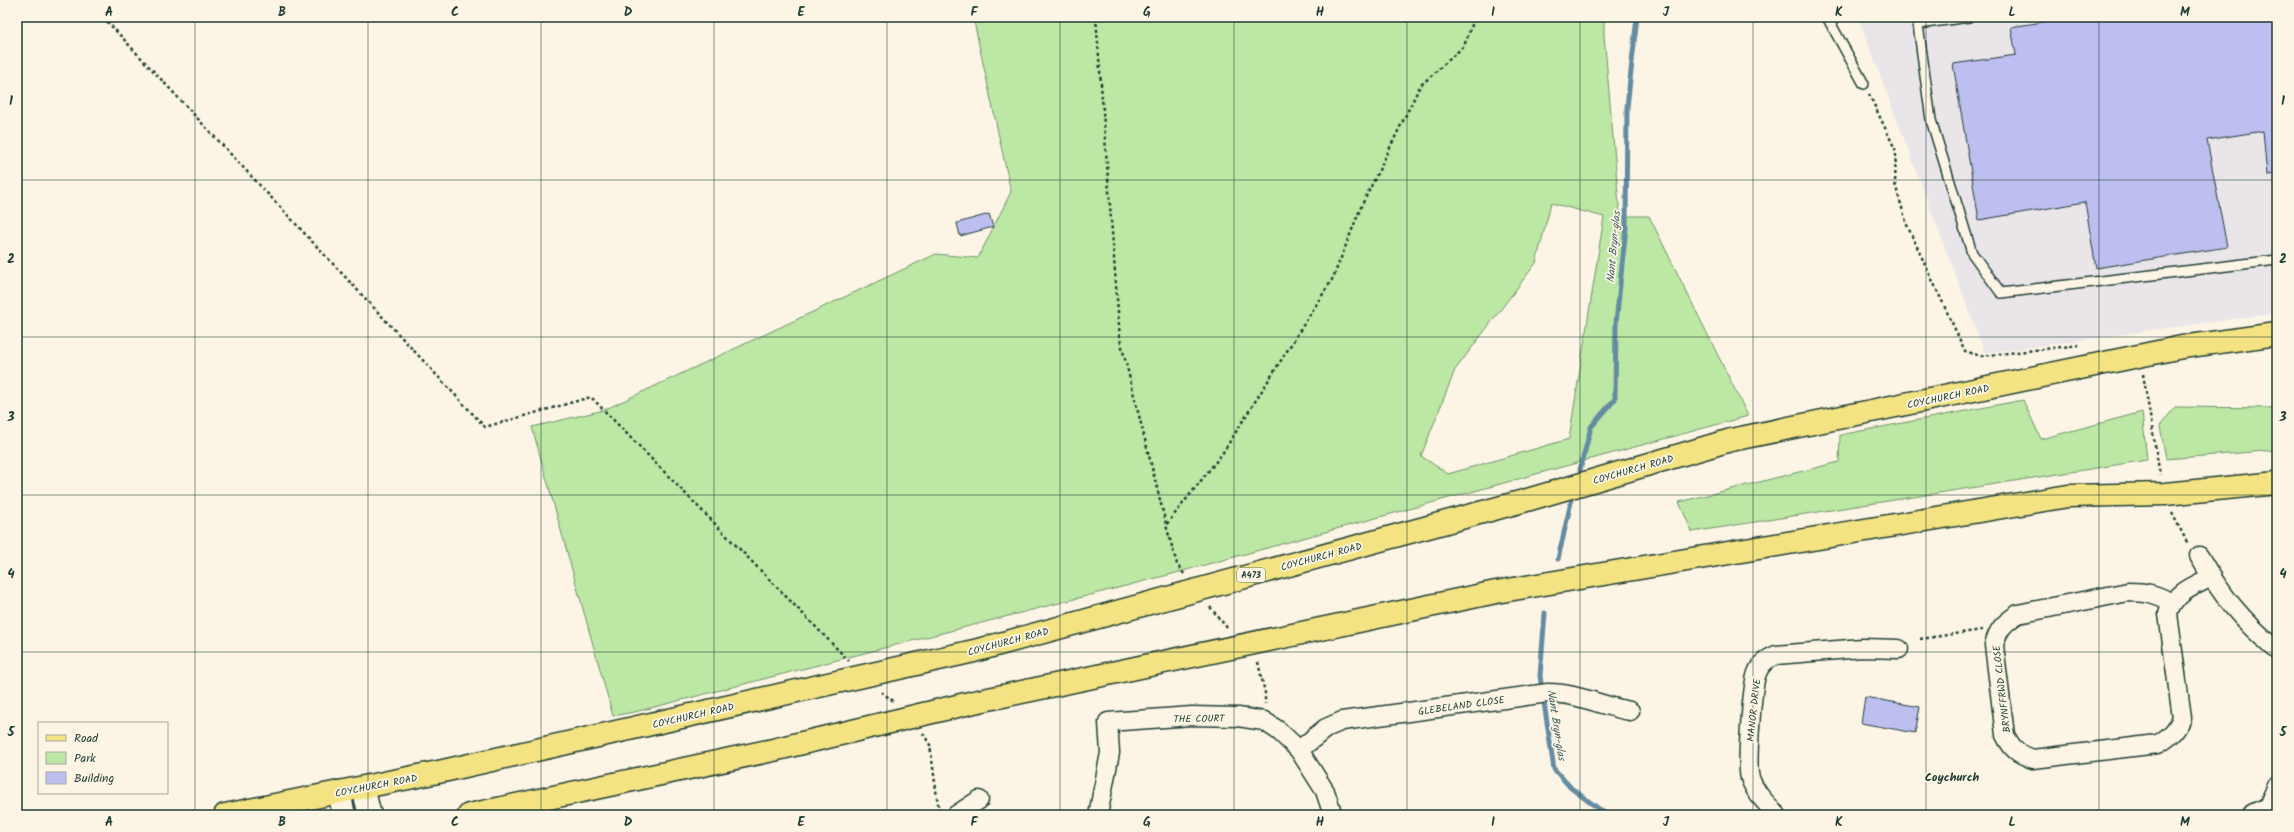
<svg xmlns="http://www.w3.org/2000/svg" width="2294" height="832" font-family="Kalam,sans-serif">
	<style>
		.built { fill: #e9e5e9 }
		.green { fill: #bde7a4; stroke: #6e926c; fill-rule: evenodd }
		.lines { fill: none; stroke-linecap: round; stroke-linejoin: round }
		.stream { stroke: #638ca2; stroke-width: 5 }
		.building { fill: #bdbff1; stroke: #1f3d34 }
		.service-casing { stroke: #1f3d34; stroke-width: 12 }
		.minor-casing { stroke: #1f3d34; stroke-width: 21 }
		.tertiary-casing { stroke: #1f3d34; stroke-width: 25 }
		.primary-casing { stroke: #1f3d34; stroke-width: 25 }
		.path { stroke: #1f3d34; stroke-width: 2.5; stroke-dasharray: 3 3; stroke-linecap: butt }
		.service { stroke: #fcf5e5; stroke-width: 9 }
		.minor { stroke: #fcf5e5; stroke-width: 18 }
		.tertiary { stroke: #fcf5e5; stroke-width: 22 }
		.primary { stroke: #f4e382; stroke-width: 22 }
		.grid { fill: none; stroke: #1f3d34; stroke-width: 1; stroke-opacity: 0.55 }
		.labels { text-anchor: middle; stroke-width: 3.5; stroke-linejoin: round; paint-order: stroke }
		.shield { fill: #fcf5e5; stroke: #617469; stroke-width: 1 }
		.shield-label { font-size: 9px; font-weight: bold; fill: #1f3d34 }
		.street-label { font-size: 10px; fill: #1f3d34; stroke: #fcf5e5 }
		.water-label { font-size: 11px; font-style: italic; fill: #3c5e62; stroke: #fcf5e5 }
		.quarter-label { font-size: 12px; font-weight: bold; fill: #1f3d34; stroke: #fcf5e5 }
		.neatline { fill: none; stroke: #1f3d34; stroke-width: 1.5 }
		.grid-label { font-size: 13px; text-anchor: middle; font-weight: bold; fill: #1f3d34 }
	</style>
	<rect width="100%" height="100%" fill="#fcf5e5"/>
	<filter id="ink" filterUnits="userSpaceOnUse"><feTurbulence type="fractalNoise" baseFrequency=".025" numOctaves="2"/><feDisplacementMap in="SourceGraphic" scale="8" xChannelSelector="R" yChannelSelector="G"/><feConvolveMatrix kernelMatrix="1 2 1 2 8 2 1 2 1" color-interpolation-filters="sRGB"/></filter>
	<g filter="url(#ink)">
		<path class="built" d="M1858,17H2277V313L1985,353Z"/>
		<g class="green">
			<path d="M973,17H1604V35L1620,216H1649L1748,416L1172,574L639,711L613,716L532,427L604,410L936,254L978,258L1011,192ZM1551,203L1604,217L1569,439L1448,474L1421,456L1455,370L1536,263Z"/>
			<path d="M2023,400L2041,439L2142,412L2147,460L1692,532L1679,502L1839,462L1840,435Z"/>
			<path d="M2175,407L2277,408V450L2166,459L2160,426Z"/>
		</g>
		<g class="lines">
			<g class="stream">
				<path d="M1580,470L1591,427L1615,399L1616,323L1626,227L1627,107L1637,17"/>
				<path d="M1558,559L1571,502"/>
				<path d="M1545,613L1540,676L1554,769L1571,788L1607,815"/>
			</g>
		</g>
		<g class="building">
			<path d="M2074,17H2277V174L2267,175L2263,131L2207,140L2227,247L2096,268L2085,202L1979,220L1953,64L2016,55L2011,27Z"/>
			<path d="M989,214L993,227L960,236L957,223Z"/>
			<path d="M1865,697L1920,707L1915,733L1861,723Z"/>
		</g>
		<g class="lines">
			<defs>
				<g id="service">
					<path d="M1827,17L1864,84"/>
					<path d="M1917,17L1931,120L1972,253L2001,293L2277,260"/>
					<path d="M1918,24L1969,17"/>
				</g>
				<g id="minor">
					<path d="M2199,556C2222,596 2241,620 2277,650"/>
					<path d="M2171,603C2157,594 2145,592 2128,592L2018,614C2004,623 1998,629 1994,645L2005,735C2012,749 2018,754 2033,759L2158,744C2170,737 2176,731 2182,718L2168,614C2174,593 2193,586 2212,577"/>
					<path d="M1299,750L1326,728L1342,721L1548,693C1576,693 1602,706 1630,711"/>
					<path d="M2267,808L2277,786"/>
					<path d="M956,815L979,800"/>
					<path d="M1098,815L1110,753L1108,722L1192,716L1238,717L1264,721L1279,731L1299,750L1325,791L1333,815"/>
					<path d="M1777,815C1766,803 1755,793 1750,778C1746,766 1752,685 1757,673C1761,663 1767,659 1776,655L1862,648L1899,649"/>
				</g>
				<g id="tertiary">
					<path d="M363,788L370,815"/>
					<path d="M339,792L344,815"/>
					<path d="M2254,815L2277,805"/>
				</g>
				<g id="primary">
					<path d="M225,815L443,771L974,651L1527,500L1731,440L2182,347L2277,334"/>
					<path d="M469,815L773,750L974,702L1496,592L2068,496L2165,494L2277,483"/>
				</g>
			</defs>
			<use href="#service" class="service-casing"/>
			<use href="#minor" class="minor-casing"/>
			<use href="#tertiary" class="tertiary-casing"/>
			<use href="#primary" class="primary-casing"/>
			<g class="path">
				<path d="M103,17L485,427L591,397L849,661"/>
				<path d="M1096,17L1120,339L1166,524"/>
				<path d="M1869,94L1896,151L1895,184L1907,225L1965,351L1981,356L2080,345"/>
				<path d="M2143,374L2160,475"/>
				<path d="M2172,513L2188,544"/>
				<path d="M1184,574L1177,564L1166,525L1222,454L1333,278L1361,207L1420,86L1464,46L1475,17"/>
				<path d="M1210,607L1228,629"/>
				<path d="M1920,639L1982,630"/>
				<path d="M1258,662L1265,693V704"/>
				<path d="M881,692L895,702"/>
				<path d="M923,733L930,745L939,812"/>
			</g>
			<use href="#service" class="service"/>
			<use href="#minor" class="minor"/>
			<use href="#tertiary" class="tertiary"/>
			<use href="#primary" class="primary"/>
		</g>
	</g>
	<path class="grid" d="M195,17V815M368,17V815M541,17V815M714,17V815M887,17V815M1060,17V815M1234,17V815M1407,17V815M1580,17V815M1753,17V815M1926,17V815M2099,17V815M17,180H2277M17,337H2277M17,495H2277M17,652H2277"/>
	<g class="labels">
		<rect class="shield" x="1237" y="568" width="28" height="14" rx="3"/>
		<g class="shield-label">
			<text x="1251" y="578">A473</text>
		</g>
		<g class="street-label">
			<text transform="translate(1948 396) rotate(-12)" y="4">COYCHURCH ROAD</text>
			<text transform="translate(1633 469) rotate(-16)" y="4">COYCHURCH ROAD</text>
			<text transform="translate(1321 556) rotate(-15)" y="4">COYCHURCH ROAD</text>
			<text transform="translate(1008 641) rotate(-15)" y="4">COYCHURCH ROAD</text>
			<text transform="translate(2001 689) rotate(-97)" y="4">BRYNFFRWD CLOSE</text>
			<text transform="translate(1461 705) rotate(-8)" y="4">GLEBELAND CLOSE</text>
			<text transform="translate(1753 710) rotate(-84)" y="4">MANOR DRIVE</text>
			<text transform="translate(693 715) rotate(-13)" y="4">COYCHURCH ROAD</text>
			<text transform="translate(1199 718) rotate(-1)" y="4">THE COURT</text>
			<text transform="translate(376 785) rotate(-11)" y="4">COYCHURCH ROAD</text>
		</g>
		<g class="water-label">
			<text transform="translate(1613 247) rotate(-85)" y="4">Nant Bryn-glas</text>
			<text transform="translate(1557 725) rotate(81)" y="4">Nant Bryn-glas</text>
		</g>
		<g class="quarter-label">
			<text x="1952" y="781">Coychurch</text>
		</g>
	</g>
	<rect width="2294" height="832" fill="none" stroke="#fcf5e5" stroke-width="44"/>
	<rect x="38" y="722" width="130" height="72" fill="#fcf5e5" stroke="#a4ab9e"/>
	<rect x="46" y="735" width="20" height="6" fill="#f4e382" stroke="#a4ab9e"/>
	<text x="74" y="742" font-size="12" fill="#1f3d34">Road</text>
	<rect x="46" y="752" width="20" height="12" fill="#bde7a4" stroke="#a4ab9e"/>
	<text x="74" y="762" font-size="12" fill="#1f3d34">Park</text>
	<rect x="46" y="772" width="20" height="12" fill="#bdbff1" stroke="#a4ab9e"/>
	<text x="74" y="782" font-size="12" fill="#1f3d34">Building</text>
	<rect x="22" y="22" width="2250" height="788" class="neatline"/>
	<g class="grid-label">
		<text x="109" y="16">A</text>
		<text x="282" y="16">B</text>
		<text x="455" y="16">C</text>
		<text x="628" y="16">D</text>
		<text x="801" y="16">E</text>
		<text x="974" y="16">F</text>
		<text x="1147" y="16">G</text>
		<text x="1320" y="16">H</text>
		<text x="1493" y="16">I</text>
		<text x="1666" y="16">J</text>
		<text x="1839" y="16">K</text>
		<text x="2012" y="16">L</text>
		<text x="2185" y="16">M</text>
		<text x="11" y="105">1</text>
		<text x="2283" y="105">1</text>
		<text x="11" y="263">2</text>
		<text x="2283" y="263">2</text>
		<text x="11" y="421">3</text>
		<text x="2283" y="421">3</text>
		<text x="11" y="578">4</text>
		<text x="2283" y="578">4</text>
		<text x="11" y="736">5</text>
		<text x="2283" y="736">5</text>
		<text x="109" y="826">A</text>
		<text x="282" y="826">B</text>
		<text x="455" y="826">C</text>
		<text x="628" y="826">D</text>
		<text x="801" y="826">E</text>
		<text x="974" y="826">F</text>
		<text x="1147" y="826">G</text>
		<text x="1320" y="826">H</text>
		<text x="1493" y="826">I</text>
		<text x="1666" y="826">J</text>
		<text x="1839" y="826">K</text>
		<text x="2012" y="826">L</text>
		<text x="2185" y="826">M</text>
	</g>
</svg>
